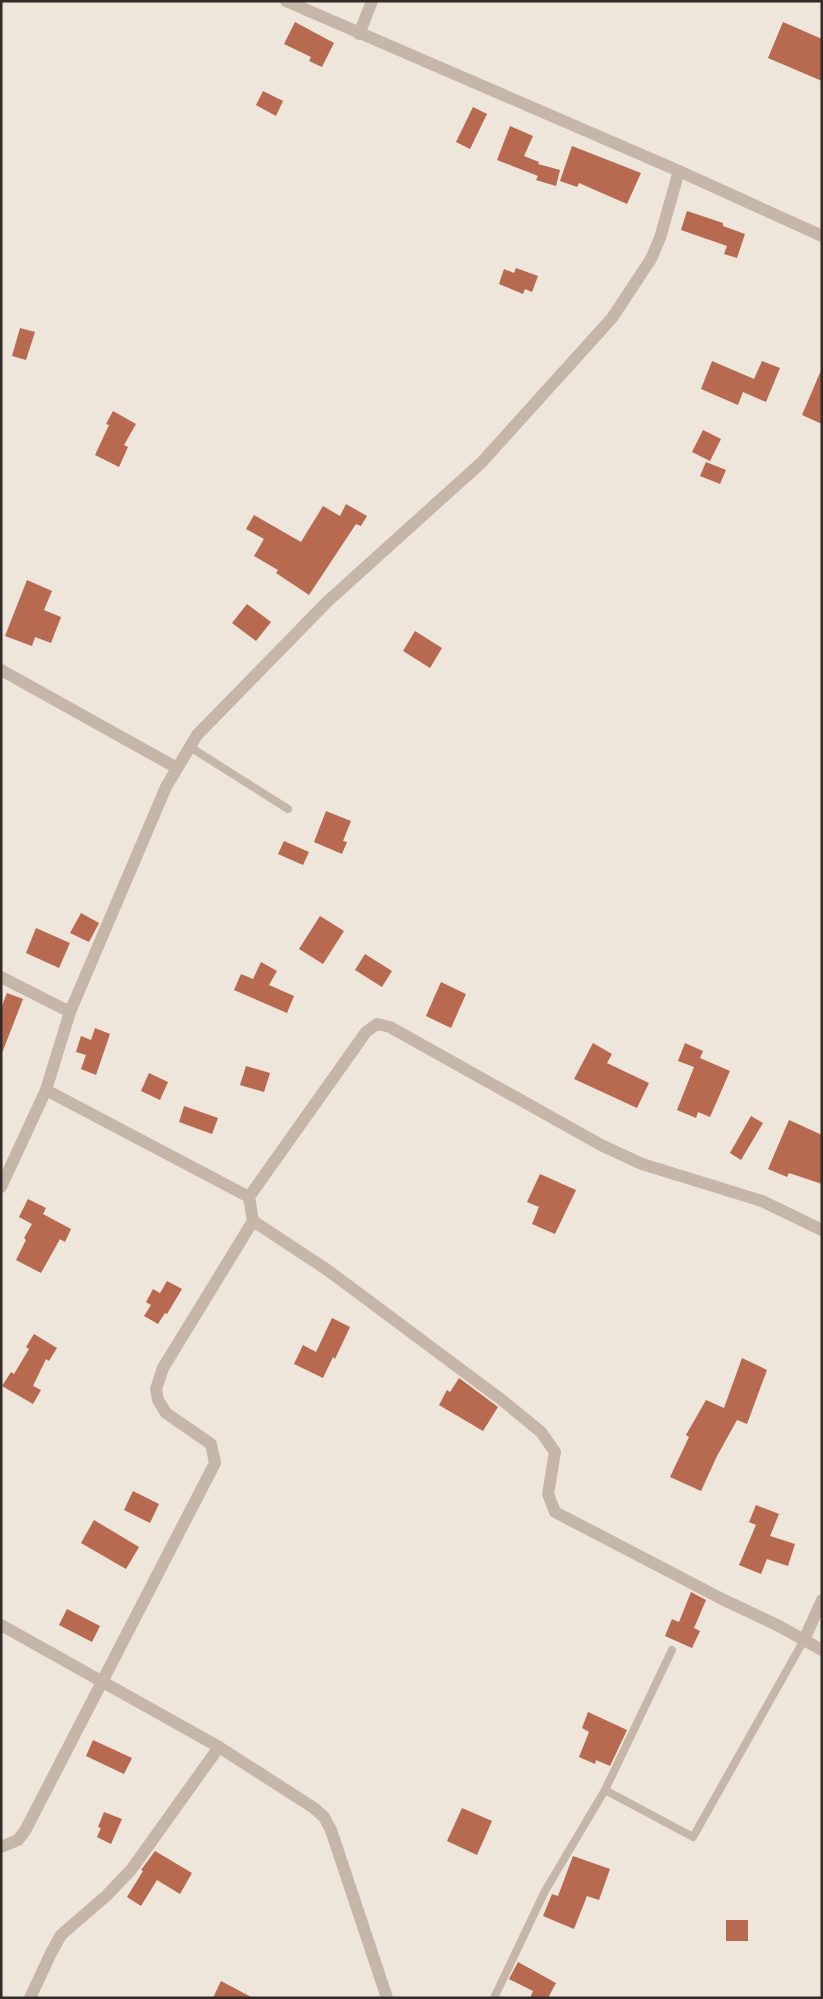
<svg xmlns="http://www.w3.org/2000/svg" width="823" height="1999" font-family="Raleway,sans-serif">
	<style>
		.building { fill: #b76a50 }
		.lines { fill: none; stroke-linecap: round; stroke-linejoin: round }
		.lane { stroke: #c5b6a8; stroke-width: 8 }
		.street { stroke: #c5b6a8; stroke-width: 12 }
	</style>
	<rect width="100%" height="100%" fill="#eee5db"/>
	<g class="building">
		<path d="M295,22L334,43L322,67L309,61L311,57L284,44Z"/>
		<path d="M783,22L822,39V81L768,58Z"/>
		<path d="M263,91L283,101L276,116L256,105Z"/>
		<path d="M473,107L487,114L470,149L456,142Z"/>
		<path d="M510,126L533,136L524,156L539,162L538,164L560,170L556,186L536,180L538,176L497,160Z"/>
		<path d="M572,146L641,173L627,204L579,183L577,187L560,181Z"/>
		<path d="M687,211L723,223V226L745,234L737,258L724,254L727,246L681,230Z"/>
		<path d="M516,268L538,276L532,292L525,289L523,294L499,284L504,269L514,273Z"/>
		<path d="M20,328L35,332L26,360L12,356Z"/>
		<path d="M712,361L754,379L762,361L780,368L766,402L743,392L738,405L701,389Z"/>
		<path d="M822,368V424L802,415Z"/>
		<path d="M113,411L136,424L124,445L128,447L119,467L95,455L109,425L106,424Z"/>
		<path d="M703,430L721,439L710,461L692,452Z"/>
		<path d="M706,462L726,470L720,484L700,476Z"/>
		<path d="M346,504L367,516L361,526L356,524L309,595L276,573L278,570L254,556L264,539L246,529L254,515L301,542L323,506L340,516Z"/>
		<path d="M27,580L52,591L44,610L61,617L51,643L35,637L32,646L5,636Z"/>
		<path d="M247,604L271,622L256,641L232,623Z"/>
		<path d="M415,631L442,648L430,668L403,651Z"/>
		<path d="M326,811L351,821L343,841L347,842L342,854L314,842Z"/>
		<path d="M284,841L309,852L303,865L278,854Z"/>
		<path d="M81,913L99,923L89,942L70,933Z"/>
		<path d="M320,916L344,931L323,964L299,949Z"/>
		<path d="M36,928L70,943L59,968L26,953Z"/>
		<path d="M365,954L392,971L382,987L355,970Z"/>
		<path d="M261,962L277,971L269,985L294,996L287,1013L234,990L241,974L253,979Z"/>
		<path d="M441,982L466,994L451,1028L426,1016Z"/>
		<path d="M7,993L23,999L2,1053L1,1008Z"/>
		<path d="M95,1028L110,1034L96,1075L81,1069L86,1055L76,1052L81,1036L91,1040Z"/>
		<path d="M593,1043L612,1054L607,1063L649,1083L637,1108L574,1079Z"/>
		<path d="M685,1043L703,1051L700,1058L730,1071L710,1117L698,1112L696,1118L677,1110L694,1067L678,1061Z"/>
		<path d="M246,1066L270,1073L264,1092L240,1085Z"/>
		<path d="M149,1073L168,1082L160,1100L141,1091Z"/>
		<path d="M184,1106L218,1118L212,1134L179,1122Z"/>
		<path d="M751,1116L763,1123L741,1160L730,1153Z"/>
		<path d="M789,1120L822,1135V1184L789,1173L787,1177L768,1169Z"/>
		<path d="M540,1174L576,1190L555,1234L532,1224L539,1207L527,1202Z"/>
		<path d="M28,1199L46,1208L43,1214L71,1229L65,1242L60,1239L41,1273L16,1260L26,1240L24,1238L32,1224L19,1217Z"/>
		<path d="M167,1281L182,1289L167,1314L165,1313L158,1324L144,1316L151,1305L146,1302L153,1289L160,1293Z"/>
		<path d="M332,1318L350,1327L335,1359L333,1357L323,1378L294,1364L303,1345L316,1352Z"/>
		<path d="M34,1334L57,1348L49,1361L46,1359L33,1386L41,1390L33,1404L2,1386L11,1372L14,1374L29,1349L26,1347Z"/>
		<path d="M742,1358L767,1370L747,1424L737,1420L717,1456L701,1491L670,1477L689,1437L686,1435L706,1400L724,1408Z"/>
		<path d="M459,1378L498,1407L483,1431L439,1405L447,1390L450,1392Z"/>
		<path d="M133,1491L159,1504L150,1523L124,1510Z"/>
		<path d="M756,1505L779,1514L770,1536L795,1544L788,1566L767,1559L761,1574L739,1565L756,1525L749,1522Z"/>
		<path d="M94,1520L139,1547L126,1569L81,1543Z"/>
		<path d="M691,1592L706,1600L694,1628L700,1631L692,1648L665,1636L672,1619L679,1622Z"/>
		<path d="M67,1609L100,1626L92,1642L59,1625Z"/>
		<path d="M588,1712L627,1730L610,1766L596,1760L595,1764L579,1757L589,1732L582,1728Z"/>
		<path d="M93,1740L132,1758L124,1774L86,1756Z"/>
		<path d="M462,1808L492,1821L477,1855L447,1841Z"/>
		<path d="M104,1812L122,1819L111,1844L97,1837L101,1828L98,1827Z"/>
		<path d="M155,1851L192,1873L180,1894L157,1880L141,1906L127,1897L143,1871L141,1870Z"/>
		<path d="M573,1856L610,1869L599,1900L587,1896L574,1929L543,1916L552,1894L558,1896Z"/>
		<rect x="726" y="1920" width="22" height="21"/>
		<path d="M518,1962L556,1983L548,1998H530L533,1991L509,1979Z"/>
		<path d="M221,1981L253,1998H213Z"/>
	</g>
	<g class="lines">
		<g class="lane">
			<path d="M190,747L288,809"/>
			<path d="M605,1790L672,1650"/>
			<path d="M494,1998L545,1891L605,1790L693,1837L804,1640"/>
		</g>
		<g class="street">
			<path d="M286,1L679,171L822,236"/>
			<path d="M359,34L372,1"/>
			<path d="M1,670L177,768"/>
			<path d="M1,977L70,1012L46,1090L249,1197L253,1221L326,1269L502,1400L541,1432L555,1452L548,1494L555,1512L722,1599L779,1626L822,1650"/>
			<path d="M70,1012L166,787L197,735L328,601L481,463L612,318L651,259L660,238L679,171"/>
			<path d="M1,1187L46,1090"/>
			<path d="M249,1197L366,1032L377,1024L390,1027L601,1145L642,1164L762,1201L822,1230"/>
			<path d="M1,1625L219,1747L314,1808L324,1817L331,1830L387,1998"/>
			<path d="M804,1640L822,1600"/>
			<path d="M1,1847L18,1840L25,1831L215,1463L211,1444L166,1413L158,1400L156,1389L163,1368L253,1221"/>
			<path d="M30,1998L51,1953L61,1935L106,1896L131,1870L219,1747"/>
		</g>
	</g>
	<rect width="823" height="1999" fill="none" stroke="#332b28" stroke-width="5"/>
</svg>
